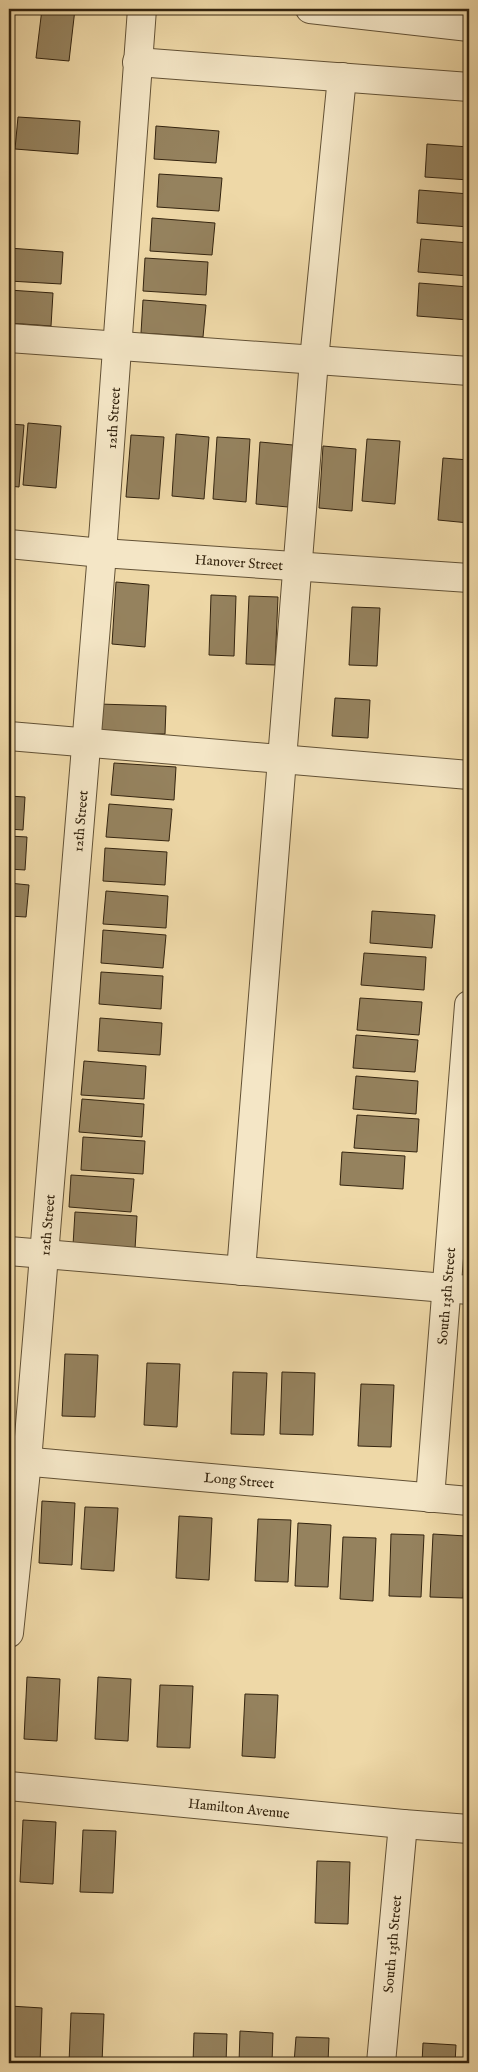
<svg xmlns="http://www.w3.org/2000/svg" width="478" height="2072" font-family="'IM FELL English',serif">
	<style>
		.building { fill: #95825e; stroke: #34240f }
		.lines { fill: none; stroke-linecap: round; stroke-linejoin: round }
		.minor-casing { stroke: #625135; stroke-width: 30 }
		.minor { stroke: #f4e6c6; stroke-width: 28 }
		.labels { text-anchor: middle; stroke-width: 4.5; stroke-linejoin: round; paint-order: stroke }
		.street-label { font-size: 14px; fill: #34240f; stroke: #f4e6c6 }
	</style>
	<rect width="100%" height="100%" fill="#eed8a7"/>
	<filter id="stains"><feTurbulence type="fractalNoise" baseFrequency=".004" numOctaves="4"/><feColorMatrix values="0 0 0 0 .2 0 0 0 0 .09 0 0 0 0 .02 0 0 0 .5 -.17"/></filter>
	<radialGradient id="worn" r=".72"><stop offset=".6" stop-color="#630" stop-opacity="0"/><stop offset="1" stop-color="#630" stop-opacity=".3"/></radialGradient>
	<g class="building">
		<path d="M42,9H75L69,61L36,58Z"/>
		<path d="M18,117L80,121L78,154L15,149Z"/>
		<path d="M156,126L219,131L216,163L154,159Z"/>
		<path d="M427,144L469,147V180L425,177Z"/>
		<path d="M159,174L222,178L219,211L157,207Z"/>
		<path d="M419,190L469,194V227L417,223Z"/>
		<path d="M152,218L215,223L212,255L150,251Z"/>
		<path d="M421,239L469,243V276L418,272Z"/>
		<path d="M9,248L63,252L61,284L9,281Z"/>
		<path d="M145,258L208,262L206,295L143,291Z"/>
		<path d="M419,283L469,287V320L417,316Z"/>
		<path d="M9,290L53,293L51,326L9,323Z"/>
		<path d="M143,300L206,305L203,337L141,333Z"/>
		<path d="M28,423L61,426L56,488L23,485Z"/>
		<path d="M9,424L24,425L19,487L9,486Z"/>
		<path d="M176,434L209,437L204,499L172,496Z"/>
		<path d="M131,435L164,437L159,499L126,497Z"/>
		<path d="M217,437L250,439L246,502L213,499Z"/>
		<path d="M367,439L400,441L395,504L362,501Z"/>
		<path d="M260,442L293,445L288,507L256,504Z"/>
		<path d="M323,446L356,449L352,511L319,508Z"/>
		<path d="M443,458L469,460V523L438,520Z"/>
		<path d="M116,582L149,585L145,647L112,644Z"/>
		<path d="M211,595L236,596L234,656L209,655Z"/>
		<path d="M249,596L278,597L275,665L246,664Z"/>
		<path d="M352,607L380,608L377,666L349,665Z"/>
		<path d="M335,698L370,700L368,738L332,736Z"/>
		<path d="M98,704L166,706L165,734L97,733Z"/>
		<path d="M114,763L176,767L174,800L111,795Z"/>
		<path d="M9,796L25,797L23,830L9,829Z"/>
		<path d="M109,804L172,809L169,841L106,837Z"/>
		<path d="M9,836L27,837L25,870L9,869Z"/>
		<path d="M105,848L167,852L165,885L103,881Z"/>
		<path d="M9,883L29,885L26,917L9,916Z"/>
		<path d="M106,891L168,896L166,928L103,924Z"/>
		<path d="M372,911L435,915L432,948L370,943Z"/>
		<path d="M103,930L166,935L163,968L101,963Z"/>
		<path d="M364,953L426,957L424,990L361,985Z"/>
		<path d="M101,972L163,976L161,1009L99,1004Z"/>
		<path d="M360,998L422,1002L419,1035L357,1030Z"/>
		<path d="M100,1018L162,1023L160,1055L98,1051Z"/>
		<path d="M356,1035L418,1040L415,1072L353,1068Z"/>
		<path d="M84,1061L146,1066L144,1099L81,1095Z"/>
		<path d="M356,1076L418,1081L416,1114L353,1109Z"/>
		<path d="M82,1099L144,1104L142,1137L79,1132Z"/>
		<path d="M357,1115L419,1119L417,1152L354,1148Z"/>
		<path d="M83,1137L145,1141L143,1174L81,1170Z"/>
		<path d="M342,1152L405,1156L403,1189L340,1185Z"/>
		<path d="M71,1175L134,1179L131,1212L69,1207Z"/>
		<path d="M75,1212L137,1216L135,1249L73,1245Z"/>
		<path d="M65,1354L98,1355L95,1417L62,1416Z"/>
		<path d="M147,1363L180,1364L177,1427L144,1425Z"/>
		<path d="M233,1372L267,1373L264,1435L231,1434Z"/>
		<path d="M282,1372L315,1373L313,1435L280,1434Z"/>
		<path d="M361,1384L394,1385L391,1447L358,1446Z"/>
		<path d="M42,1501L75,1503L72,1565L39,1563Z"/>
		<path d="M85,1507L118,1508L114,1571L81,1569Z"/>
		<path d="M179,1516L212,1518L209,1580L176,1578Z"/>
		<path d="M258,1519L291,1520L288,1582L255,1581Z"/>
		<path d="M298,1523L331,1525L328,1587L295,1586Z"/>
		<path d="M391,1534L424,1535L421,1597L389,1596Z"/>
		<path d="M433,1534L466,1536L463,1598L430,1597Z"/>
		<path d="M343,1537L376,1538L373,1601L340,1599Z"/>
		<path d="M27,1677L60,1679L57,1741L24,1739Z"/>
		<path d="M98,1677L131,1679L128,1741L95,1739Z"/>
		<path d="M160,1685L193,1686L190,1748L157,1747Z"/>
		<path d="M245,1694L278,1695L275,1758L242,1756Z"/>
		<path d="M23,1820L56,1822L53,1884L20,1882Z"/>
		<path d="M83,1830L116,1831L113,1893L80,1892Z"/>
		<path d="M317,1861L350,1862L348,1924L315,1923Z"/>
		<path d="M10,2006L42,2008L40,2063H9Z"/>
		<path d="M71,2013L104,2014L102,2063H69Z"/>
		<path d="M240,2031L273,2033L272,2063H239Z"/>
		<path d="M194,2033L227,2034L226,2063H193Z"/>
		<path d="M296,2037L329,2038L328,2063H294Z"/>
		<path d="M423,2043L456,2045L455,2063H422Z"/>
	</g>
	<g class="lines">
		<defs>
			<g id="minor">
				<path d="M310,9L469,27"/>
				<path d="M137,62L469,87"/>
				<path d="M9,338L469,371"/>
				<path d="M9,544L102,553L469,578"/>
				<path d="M9,736L469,775"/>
				<path d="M9,1251L469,1290"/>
				<path d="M241,1271L314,360L342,77"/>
				<path d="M10,1460L469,1501"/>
				<path d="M430,1498L469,1005"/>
				<path d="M9,1633L27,1461L102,553L142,9"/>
				<path d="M9,1786L403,1824L469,1829"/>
				<path d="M381,2063L403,1824"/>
			</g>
		</defs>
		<use href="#minor" class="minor-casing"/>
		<use href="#minor" class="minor"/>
	</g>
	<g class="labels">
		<g class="street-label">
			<text transform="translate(113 418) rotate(-86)" y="5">12th Street</text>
			<text transform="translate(239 562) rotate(4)" y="5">Hanover Street</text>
			<text transform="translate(80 821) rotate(-85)" y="5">12th Street</text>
			<text transform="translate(47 1225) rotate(-85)" y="5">12th Street</text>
			<text transform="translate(446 1296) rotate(-85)" y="5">South 13th Street</text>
			<text transform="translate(239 1480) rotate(5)" y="5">Long Street</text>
			<text transform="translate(239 1808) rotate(6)" y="5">Hamilton Avenue</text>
			<text transform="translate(392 1944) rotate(-85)" y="5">South 13th Street</text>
		</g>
	</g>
	<rect width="478" height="2072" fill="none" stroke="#eed8a7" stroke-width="30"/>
	<rect x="10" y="10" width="458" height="2052" fill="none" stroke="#34240f" stroke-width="2.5"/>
	<rect x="15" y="15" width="448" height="2042" fill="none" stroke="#34240f"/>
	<rect width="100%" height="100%" filter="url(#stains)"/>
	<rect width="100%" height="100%" fill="url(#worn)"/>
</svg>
